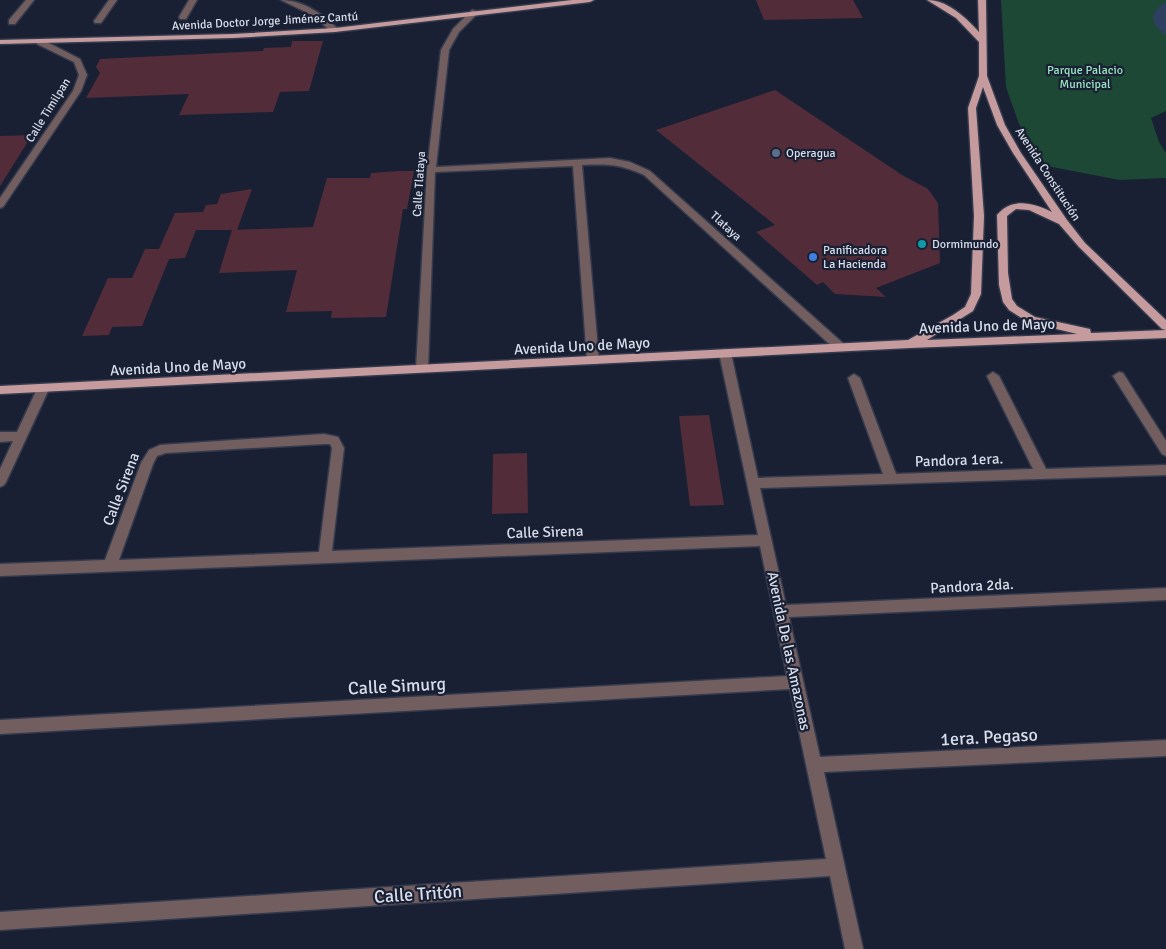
<svg xmlns="http://www.w3.org/2000/svg" width="1166" height="949" font-family="Signika,sans-serif">
	<style>
		.green { fill: #1c4835 }
		.water { fill: #2e3f5f }
		.building { fill: #532c39 }
		.lines { fill: none; stroke-linecap: round; stroke-linejoin: round }
		.minor-casing { stroke: #343a4d; stroke-width: 3 }
		.major-casing { stroke: #343a4d; stroke-width: 3 }
		.minor { fill: #725e5f; fill-rule: evenodd }
		.major { fill: #c59b9e; fill-rule: evenodd }
		.service-dot { fill: #5c6f8a; stroke: #192033; stroke-width: 2 }
		.culture-dot { fill: #0f9aa8; stroke: #192033; stroke-width: 2 }
		.shop-dot { fill: #3f7fe0; stroke: #192033; stroke-width: 2 }
		.labels { text-anchor: middle; stroke-width: 4.5; stroke-linejoin: round; paint-order: stroke }
		.far-street-label { font-size: 12px; fill: #d7ddea; stroke: #192033 }
		.far-park-label { font-size: 12px; fill: #98e3be; stroke: #192033 }
		.far-poi-label { font-size: 12px; fill: #d7ddea; stroke: #192033; text-anchor: start }
		.street-label { font-size: 15px; fill: #d7ddea; stroke: #192033 }
		.near-street-label { font-size: 18px; fill: #d7ddea; stroke: #192033 }
	</style>
	<rect width="100%" height="100%" fill="#192033"/>
	<path class="green" d="M1001,0H1166V111L1151,118L1159,142L1166,153V178L1119,180L1047,166L1019,124L1006,87Z"/>
	<path class="water" d="M1166,2V35C1149,24 1149,12 1166,2Z"/>
	<g class="building">
		<path d="M756,0H853L863,18L764,20Z"/>
		<path d="M292,41H323L309,91L280,92L273,112L179,115L189,94L86,98L100,73L96,67L100,59L263,51L264,48L291,47Z"/>
		<path d="M775,90L902,175L928,189L938,203L940,263L876,288L886,297L835,294L823,282L817,285L756,232L775,225L656,130Z"/>
		<path d="M32,135L0,186V136Z"/>
		<path d="M399,171H414L407,209H403L386,317L331,318L332,311L286,312L297,270L219,273L232,230L313,227L327,178H370L371,173Z"/>
		<path d="M252,189L237,230H196L185,258L169,259L142,326L112,327L109,335L82,336L108,278H132L145,249H159L175,213L203,212L206,205L217,204L221,194Z"/>
		<path d="M709,415L724,505L690,506L679,416Z"/>
		<path d="M527,453L528,513L492,514L493,454Z"/>
	</g>
	<g class="lines">
		<defs>
			<g id="minor">
				<path d="M26,0H34L15,24H9V20Z"/>
				<path d="M109,0H117L101,23H95L94,21Z"/>
				<path d="M189,0H197L186,19H180L179,17Z"/>
				<path d="M281,0C303,0 324,15 339,30L332,32L312,15Z"/>
				<path d="M472,10L479,12L459,32L449,50L436,167L610,158L630,162L650,171L845,345L847,348L845,351H837L644,175C620,164 607,164 582,165L599,361L597,364H589L587,361L573,166L435,172L428,369L426,372H418L416,369L427,170L441,50L453,29Z"/>
				<path d="M37,40H43L80,59L87,75L81,91L3,207L0,208V198L73,91L79,75L74,62L37,44Z"/>
				<path d="M725,349L731,353L758,478L883,474L848,378L854,374L860,378L896,474L1033,469L987,376L993,372L999,376L1046,469L1166,465V475L760,488L786,605L1166,588V600L789,617L820,757L1166,740V756L824,772L863,949H845L830,876L0,930V912L826,859L790,689L0,734V720L787,676L760,546L0,576V564L105,560L141,463L149,450L160,445L324,434L338,437L344,448L332,551L758,535L719,353ZM324,444H330L332,448L319,552L119,560L153,464L157,456L166,453Z"/>
				<path d="M1119,372L1123,373L1166,441V456L1162,454L1113,376Z"/>
				<path d="M43,385L49,389L6,482L4,485L0,487V469L13,441L0,442V432H17L37,389Z"/>
			</g>
			<g id="major">
				<path d="M572,0H594L590,2L335,32L233,38L0,44V40L233,34L335,28Z"/>
				<path d="M927,0C948,0 966,18 979,32L978,0H986L987,76L1005,125L1021,153L1067,220L1085,243L1166,320V330L1162,329L1079,247L1059,224L1029,210L1016,209L1007,216L1008,273L1012,299L1017,306L1035,317L1090,329L1091,333L1166,330V338L910,348L0,394V386L908,340L953,315L965,307L971,294L974,216L968,108L979,76V42L956,18ZM983,87L997,125L1013,153L1052,212C1033,203 1012,197 997,215L999,285L1003,302L1009,310L1028,322L1077,334L927,340L973,311L981,294L984,216L976,108Z"/>
			</g>
		</defs>
		<use href="#minor" class="minor-casing"/>
		<use href="#major" class="major-casing"/>
		<use href="#minor" class="minor"/>
		<use href="#major" class="major"/>
	</g>
	<circle class="service-dot" cx="776" cy="153" r="5"/>
	<circle class="culture-dot" cx="922" cy="244" r="5"/>
	<circle class="shop-dot" cx="813" cy="257" r="5"/>
	<g class="labels">
		<g class="far-street-label">
			<text transform="translate(265 21) rotate(-3)" y="4">Avenida Doctor Jorge Jiménez Cantú</text>
			<text transform="translate(48 110) rotate(-58)" y="4">Calle Timilpan</text>
			<text transform="translate(1048 174) rotate(57)" y="4">Avenida Constitución</text>
			<text transform="translate(419 184) rotate(-86)" y="4">Calle Tlataya</text>
			<text transform="translate(726 226) rotate(42)" y="4">Tlataya</text>
		</g>
		<g class="far-park-label">
			<text x="1085" y="74">Parque Palacio<tspan x="1085" dy="14">Municipal</tspan></text>
		</g>
		<g class="far-poi-label">
			<text x="786" y="157">Operagua</text>
			<text x="932" y="248">Dormimundo</text>
			<text x="823" y="254">Panificadora<tspan x="823" dy="14">La Hacienda</tspan></text>
		</g>
		<g class="street-label">
			<text transform="translate(987 326) rotate(-2)" y="5">Avenida Uno de Mayo</text>
			<text transform="translate(582 346) rotate(-3)" y="5">Avenida Uno de Mayo</text>
			<text transform="translate(178 367) rotate(-3)" y="5">Avenida Uno de Mayo</text>
			<text transform="translate(959 460) rotate(-2)" y="5">Pandora 1era.</text>
			<text transform="translate(121 489) rotate(-69)" y="5">Calle Sirena</text>
			<text transform="translate(545 532) rotate(-2)" y="5">Calle Sirena</text>
			<text transform="translate(972 586) rotate(-3)" y="5">Pandora 2da.</text>
			<text transform="translate(789 651) rotate(78)" y="5">Avenida De las Amazonas</text>
		</g>
		<g class="near-street-label">
			<text transform="translate(397 686) rotate(-3)" y="6">Calle Simurg</text>
			<text transform="translate(989 737) rotate(-3)" y="6">1era. Pegaso</text>
			<text transform="translate(418 894) rotate(-4)" y="6">Calle Tritón</text>
		</g>
	</g>
</svg>
